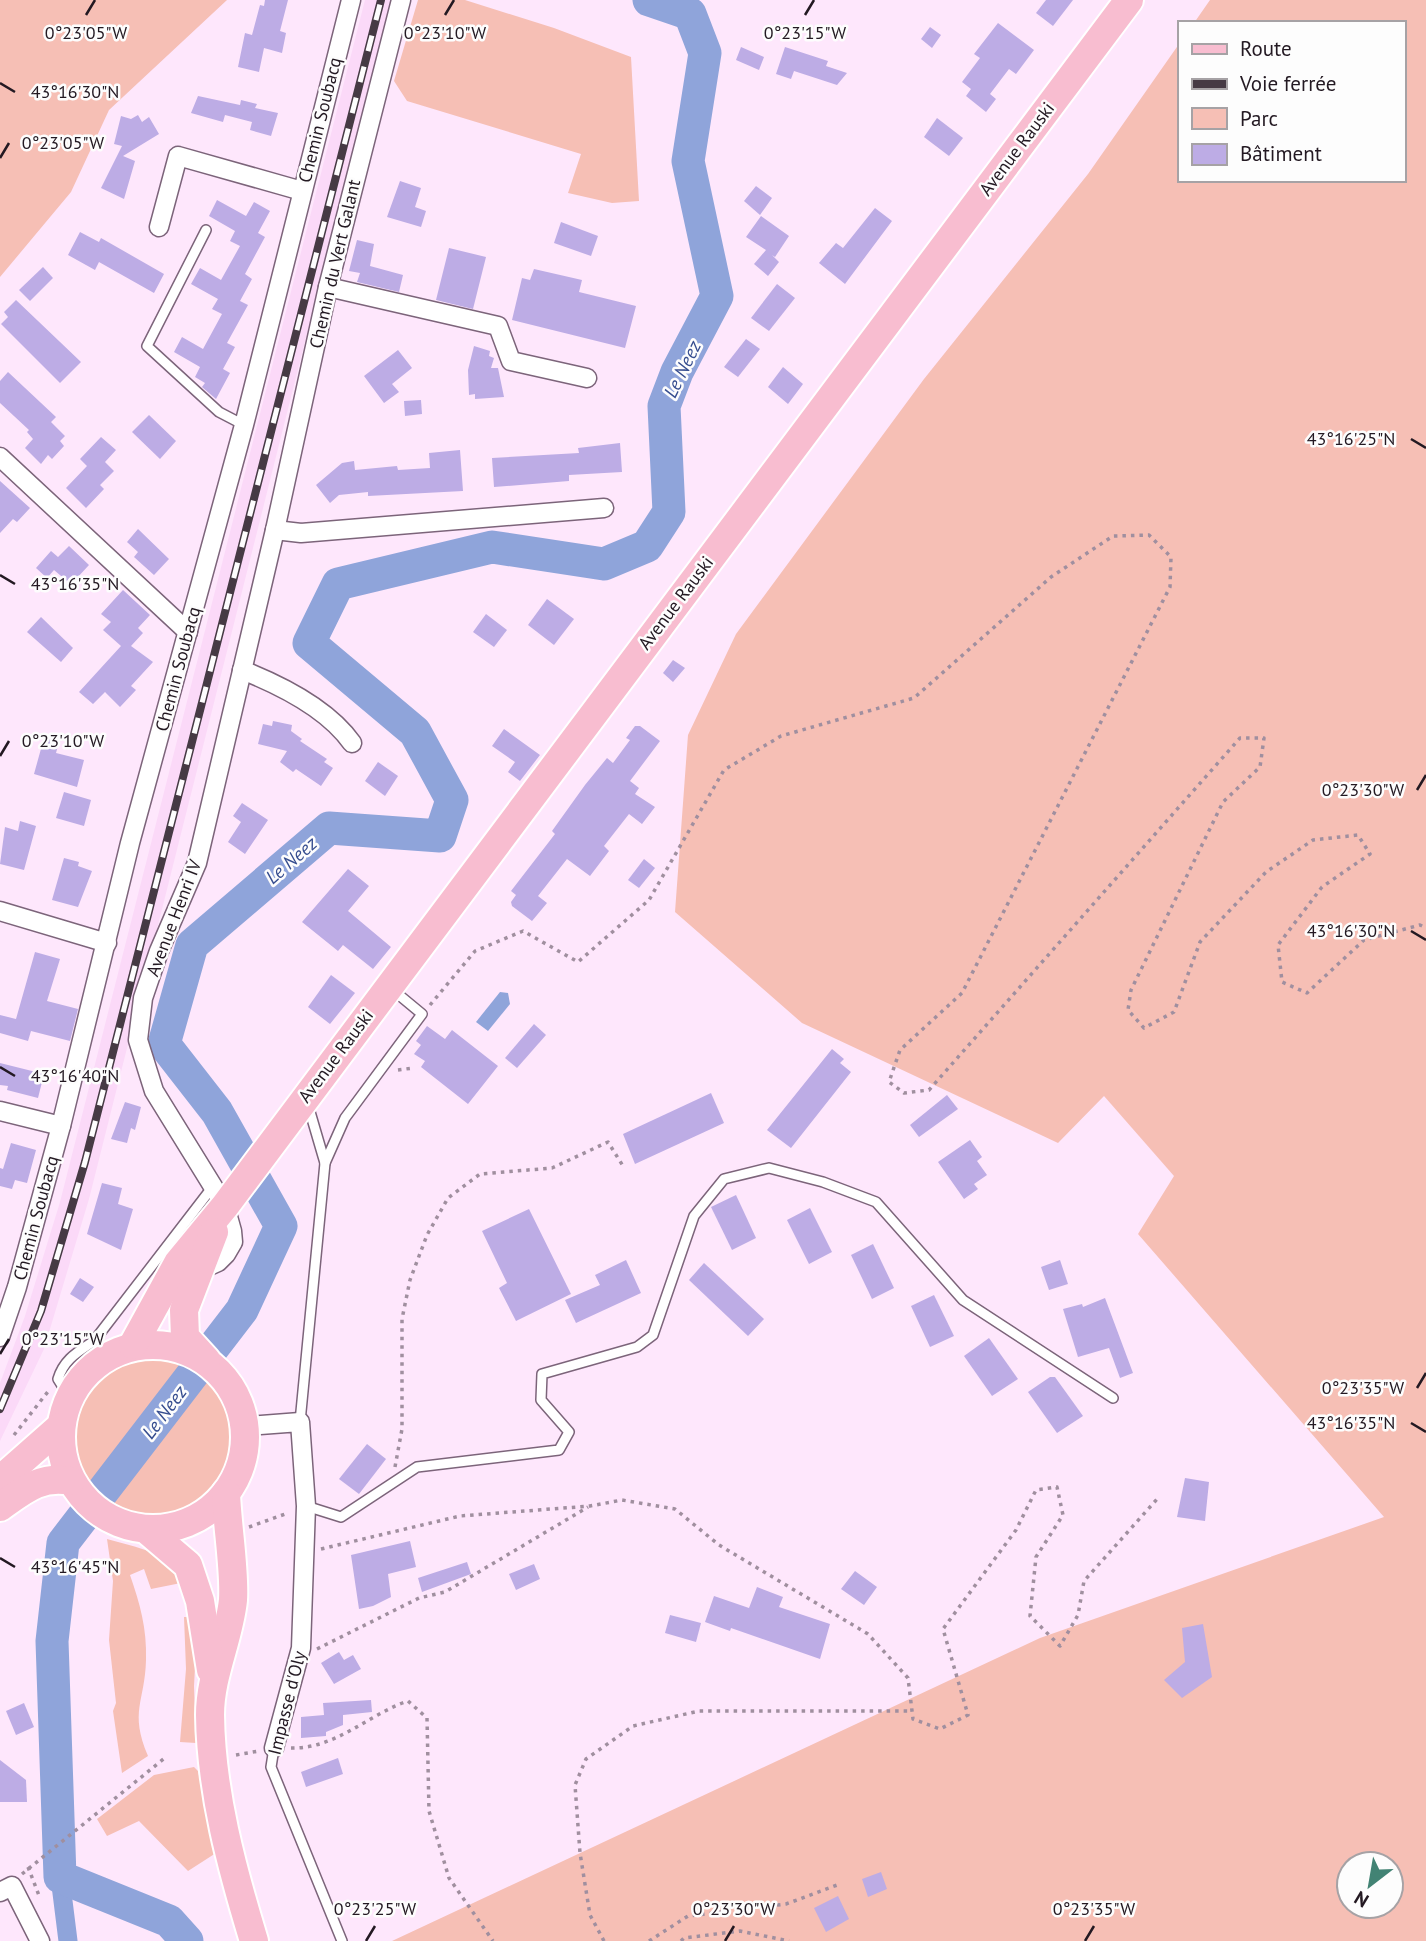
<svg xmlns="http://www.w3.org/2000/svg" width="1426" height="1941" font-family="'PT Sans',sans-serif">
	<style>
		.built { fill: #fbd9f8 }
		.green { fill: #f6bfb5; fill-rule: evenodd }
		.water { fill: #8fa4da }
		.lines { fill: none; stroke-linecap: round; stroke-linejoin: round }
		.canal { stroke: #8fa4da; stroke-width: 19 }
		.river { stroke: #8fa4da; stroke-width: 33 }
		.building { fill: #bdace5 }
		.lane-casing { stroke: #7c647a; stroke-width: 12 }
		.street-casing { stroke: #7c647a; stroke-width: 21 }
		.primary-casing { stroke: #fff; stroke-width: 32 }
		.path { stroke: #a08f9f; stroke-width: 3.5; stroke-dasharray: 3.5 5; stroke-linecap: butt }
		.lane { stroke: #fff; stroke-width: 9 }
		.street { stroke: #fff; stroke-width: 18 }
		.primary { stroke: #f8bdd0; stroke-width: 28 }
		.rail-casing { stroke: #463a44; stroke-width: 8 }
		.rail { stroke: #fdfdfd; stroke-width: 5; stroke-dasharray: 16; stroke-linecap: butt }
		.ticks { fill: none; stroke: #231922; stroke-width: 2.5 }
		.labels { text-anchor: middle; stroke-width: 5; stroke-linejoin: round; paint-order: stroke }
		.street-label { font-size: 18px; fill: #231922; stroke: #fdfdfd }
		.water-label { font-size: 19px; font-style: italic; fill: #364d8f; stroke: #fdfdfd }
		.ticks-label { font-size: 18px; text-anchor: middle; fill: #231922; stroke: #fdfdfd; stroke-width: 5; stroke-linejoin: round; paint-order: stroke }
	</style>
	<rect width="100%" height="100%" fill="#fee7fc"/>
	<path class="built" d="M365,0H391L89,1199L44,1349L0,1441V1383L25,1316L60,1202Z"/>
	<g class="green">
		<path d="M0,0H227L109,110L71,192L0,277Z"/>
		<path d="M418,0H465L554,28L631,57L639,201L612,203L568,193L581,154L407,101L394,81Z"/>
		<path d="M1210,0H1426V1941H392L1040,1638L1384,1517L1138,1234L1174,1176L1104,1096L1058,1143L802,1023L675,912L688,735L736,634L924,379L1088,174L1179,44V180H1403V23H1194ZM1349,1864H1391V1906H1349Z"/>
		<circle cx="154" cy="1437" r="79"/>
		<path d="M107,1539C136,1548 169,1550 181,1583L151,1589L144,1569L130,1575C140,1604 147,1628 146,1660C145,1702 129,1711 148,1756L122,1773L113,1711L116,1703L109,1640L113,1581Z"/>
		<path d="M184,1617H193L197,1629L194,1686L196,1743L180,1742L186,1669Z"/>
		<path d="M194,1767L198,1771L216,1853L188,1871L139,1821L107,1836L97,1819L154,1775Z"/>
	</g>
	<path class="water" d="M500,992L508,993L510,1004L488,1031L476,1022Z"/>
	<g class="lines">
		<path class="canal" d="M60,1877L68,1941"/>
		<path class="river" d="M187,1941L169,1921L60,1877L52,1641L63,1543L242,1310L281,1226L217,1112L164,1044L192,945L329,828L440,836L452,800L415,732L309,643L338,584L492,547L604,564L647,546L669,512L664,406L677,372L717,296L688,161L705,53L690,14L649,0"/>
	</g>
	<g class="building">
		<path d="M265,0H288L280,31L286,33L282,53L264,48L259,72L238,67L245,33L252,35L260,5L264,6Z"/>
		<path d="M1046,0H1073L1053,26L1036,13Z"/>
		<path d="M998,23L1034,50L1016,74L1009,69L990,94L996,99L986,112L966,96L971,89L962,82L980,58L974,54Z"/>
		<path d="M930,27L941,35L932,48L921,39Z"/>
		<path d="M741,47L764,57L759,70L736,60Z"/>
		<path d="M785,47L828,61L826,66L847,73L837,85L794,71L791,79L776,74Z"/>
		<path d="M198,96L240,105L241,100L257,104L255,108L278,113L271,136L250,130L252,122L225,115L223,122L191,113Z"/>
		<path d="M138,115L142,122L149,117L159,134L123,156L135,161L124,199L101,188L122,146L114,144L121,116L131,119Z"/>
		<path d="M937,118L963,138L949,156L924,137Z"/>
		<path d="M400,181L421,188L415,207L426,211L421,227L387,217Z"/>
		<path d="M756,186L772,198L760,215L744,201Z"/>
		<path d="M217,200L246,216L254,202L270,211L258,233L265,237L245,274L252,279L240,301L248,305L227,343L235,347L223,369L230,373L216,399L202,387L205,383L195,377L200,367L174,352L182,337L203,349L222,314L212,309L218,299L191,284L200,268L221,280L240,246L230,241L235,231L209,216Z"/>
		<path d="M875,208L892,221L845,284L819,263L836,243L843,248Z"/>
		<path d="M761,216L789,236L775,257L772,255L779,262L768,276L754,264L766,250L746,237Z"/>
		<path d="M561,222L598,236L591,256L554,243Z"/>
		<path d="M80,232L99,242L101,238L164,274L154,293L99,262L95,270L68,255Z"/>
		<path d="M357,240L374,244L370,266L403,275L399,292L357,282L360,273L349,271Z"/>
		<path d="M449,248L486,257L473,309L436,300Z"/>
		<path d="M43,267L53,278L30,301L19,290Z"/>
		<path d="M534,269L582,280L579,292L636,306L625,348L512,320L522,278L530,280Z"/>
		<path d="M777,284L795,298L769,331L751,318Z"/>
		<path d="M16,300L81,362L60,383L1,324L8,317L4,312Z"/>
		<path d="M746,339L760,349L738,377L724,367Z"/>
		<path d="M474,346L490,351L489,356L494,358L491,368H498L504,397L475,399V394L469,395L468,370Z"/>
		<path d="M398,350L412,368L392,384L399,392L384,403L364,376Z"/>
		<path d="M783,367L803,384L788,404L768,387Z"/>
		<path d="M8,372L56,417L51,422L65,436L60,441L64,446L52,459L48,455L41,464L25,448L33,439L27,432L29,430L0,403V381Z"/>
		<path d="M421,400L422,414L405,416L404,401Z"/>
		<path d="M149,415L176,441L160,459L132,432Z"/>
		<path d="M101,437L116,450L105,462L114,471L100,485L104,489L86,508L66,488L87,466L80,459Z"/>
		<path d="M620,443L622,472L569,475V481L494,487L492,458L579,453L578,448Z"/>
		<path d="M460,450L463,491L368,496V492L339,495L330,503L316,485L342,463L354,461L355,470L397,466L398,470L430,468L429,453Z"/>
		<path d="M0,481L30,508L17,522L13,519L0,533Z"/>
		<path d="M138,529L169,559L154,575L134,557L138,552L127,542Z"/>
		<path d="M69,546L89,565L76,579L73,575L67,581L54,570L47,578L36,568L51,551L58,557Z"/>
		<path d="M123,590L150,615L138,628L143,633L131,646L153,662L131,686L136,690L120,707L105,692L93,704L79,692L121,646L103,630L111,622L101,614Z"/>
		<path d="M547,599L574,619L554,645L528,625Z"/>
		<path d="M486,614L507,630L494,647L473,632Z"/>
		<path d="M41,617L73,648L61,662L27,632Z"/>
		<path d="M673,660L685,668L673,682L663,673Z"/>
		<path d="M273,721L292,725L291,731L302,739L300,741L327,759L324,762L333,768L321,786L296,769L293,772L280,762L287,751L258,744L263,724L272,726Z"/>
		<path d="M635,726H640L660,741L630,781L639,788L635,794L655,807L642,824L629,814L604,846L609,851L590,876L567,859L538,896L547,903L532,921L512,906L511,902L516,895L511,891L555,834L552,831L585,785L607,758L613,763L630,740L626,738Z"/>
		<path d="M504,729L540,755L520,781L508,772L515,762L492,746Z"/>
		<path d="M44,738L59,742L56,753L84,760L77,787L34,774Z"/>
		<path d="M378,762L398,776L385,796L365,781Z"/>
		<path d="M64,792L91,800L84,826L56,818Z"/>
		<path d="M242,803L268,820L245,854L228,842L241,822L233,816Z"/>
		<path d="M20,821L36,826L24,870L0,864L5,827L18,831Z"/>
		<path d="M64,858L79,862L78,866L92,871L78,907L52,900Z"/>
		<path d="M644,859L655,868L639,888L628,880Z"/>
		<path d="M348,869L369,886L348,911L391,947L373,969L343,945L338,951L302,922Z"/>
		<path d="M35,952L60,959L47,1001L78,1009L70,1041L31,1031L28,1041L0,1033V1015L16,1019Z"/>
		<path d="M331,975L355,993L330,1024L308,1007Z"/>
		<path d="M534,1024L546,1035L517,1068L505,1058Z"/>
		<path d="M427,1026L445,1039L452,1030L498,1066L468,1104L421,1067L425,1061L414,1054L421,1045L416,1041Z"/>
		<path d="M832,1049L844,1059L840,1063L851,1072L791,1148L767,1130Z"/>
		<path d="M0,1063L44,1074L38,1098L7,1090L8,1086L0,1085Z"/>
		<path d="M711,1093L724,1123L635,1164L623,1134Z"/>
		<path d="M947,1095L958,1109L919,1137L910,1125Z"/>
		<path d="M125,1102L141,1107L135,1130L131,1128L127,1143L111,1139Z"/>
		<path d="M970,1140L982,1157L977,1161L987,1175L974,1184L978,1189L964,1199L938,1162Z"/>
		<path d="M11,1143L36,1150L27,1183L15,1180L12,1189L0,1186V1168L3,1169Z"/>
		<path d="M102,1183L122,1188L118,1204L133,1209L121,1250L87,1234Z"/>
		<path d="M736,1195L756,1238L732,1250L711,1207Z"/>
		<path d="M810,1208L832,1252L809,1264L787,1220Z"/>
		<path d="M529,1209L571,1294L516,1321L499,1288L507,1283L482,1231Z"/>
		<path d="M873,1244L894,1288L872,1299L851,1255Z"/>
		<path d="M626,1260L641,1293L576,1323L565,1300L600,1285L595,1275Z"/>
		<path d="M1060,1260L1068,1284L1049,1290L1041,1267Z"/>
		<path d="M704,1263L764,1319L748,1336L689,1280Z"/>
		<path d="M80,1278L94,1287L83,1302L70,1294Z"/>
		<path d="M934,1295L954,1336L930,1347L911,1306Z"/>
		<path d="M1105,1298L1133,1373L1120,1378L1109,1348L1078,1357L1063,1309L1082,1304L1083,1307Z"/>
		<path d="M989,1338L1018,1379L992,1396L964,1356Z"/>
		<path d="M1050,1377H1055L1083,1416L1057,1433L1028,1392Z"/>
		<path d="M367,1444L386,1459L359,1494L339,1479Z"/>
		<path d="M1185,1478L1209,1482L1205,1521L1177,1517Z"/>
		<path d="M410,1541L416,1567L388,1574L391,1597L373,1606L359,1609L351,1555Z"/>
		<path d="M467,1562L471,1574L422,1592L418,1578Z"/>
		<path d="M534,1564L540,1579L516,1590L509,1574Z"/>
		<path d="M855,1571L877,1587L864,1605L841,1589Z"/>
		<path d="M757,1587L783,1597L779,1607L830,1624L820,1659L731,1628L730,1631L705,1622L714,1596L749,1608Z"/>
		<path d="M670,1615L701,1623L696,1642L665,1633Z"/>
		<path d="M1203,1624L1212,1677L1182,1698L1164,1680L1185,1662L1182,1628Z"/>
		<path d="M339,1652L344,1660L353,1655L361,1669L334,1684L321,1663Z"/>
		<path d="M371,1700L372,1712L343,1715V1725L326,1732V1736L301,1738V1717L324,1715L323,1703Z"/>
		<path d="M24,1703L34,1727L16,1735L6,1711Z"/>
		<path d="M338,1758L343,1774L306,1787L301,1772Z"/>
		<path d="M0,1760L26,1780L27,1802H0Z"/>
		<path d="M881,1872L887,1889L868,1897L862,1879Z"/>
		<path d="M838,1896L849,1919L826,1932L814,1908Z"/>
	</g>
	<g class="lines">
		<defs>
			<g id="lane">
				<path d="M206,230L147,346L219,412L244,425"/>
				<path d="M308,1105L325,1163"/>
				<path d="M70,1398L58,1379C64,1359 78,1352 94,1341L211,1189"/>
				<path d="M300,1422L325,1163L345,1118L422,1014L393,990"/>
				<path d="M306,1506L341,1517L417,1467L559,1450L569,1432L541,1400L542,1374L637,1347L653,1335L694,1216L724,1179L769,1168L823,1182L876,1202L963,1300L1113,1398"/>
				<path d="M274,1748L271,1767L342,1941"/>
			</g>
			<g id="street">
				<path d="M159,227L178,156L302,191"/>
				<path d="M328,287L498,326L511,361L587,378"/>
				<path d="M0,457L188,632"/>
				<path d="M275,530L301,533L604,508"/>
				<path d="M242,670C280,685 328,709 352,743"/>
				<path d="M0,911L107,943"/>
				<path d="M0,1111L61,1126"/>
				<path d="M198,1271L218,1262L226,1254L233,1242L232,1231L225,1206L154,1091L138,1040L143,998L159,951L197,863L275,530L328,287L401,0"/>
				<path d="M0,1337L17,1287L61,1126L130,843L244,425L351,0"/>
				<path d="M246,1426L300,1422L306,1506L301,1648L274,1748"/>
				<path d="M0,1892L12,1886L40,1941"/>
			</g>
			<g id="primary">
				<circle cx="153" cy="1437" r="92"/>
				<path d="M133,1345L178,1263L225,1206L1129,0"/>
				<path d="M206,1360L185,1337L184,1310L214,1232"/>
				<path d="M0,1480L60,1427"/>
				<path d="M226,1493C227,1525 235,1571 233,1600C229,1639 210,1675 210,1715C211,1792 232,1869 254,1941"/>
				<path d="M0,1507C24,1490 41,1475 71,1481"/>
				<path d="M147,1530L188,1565L200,1601L211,1670"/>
			</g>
		</defs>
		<use href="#lane" class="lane-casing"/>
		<use href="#street" class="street-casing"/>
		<use href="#primary" class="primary-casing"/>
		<g class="path">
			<path d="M430,1005L475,951L523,931L578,962L649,900L724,770L781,736L914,698L1051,577L1113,536L1149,535L1171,557L1170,587L962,993L900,1050L889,1082L904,1093L929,1090L1240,738H1264L1260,767L1223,802L1131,990L1128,1010L1144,1028L1174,1012L1200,942L1266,872L1313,840L1358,835L1370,854L1322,887L1278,945L1282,982L1307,993L1364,940L1420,925L1426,928"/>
			<path d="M398,1070L413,1068"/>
			<path d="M14,1435L50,1389"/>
			<path d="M395,1467L402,1429V1319L410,1280L427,1235L448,1198L480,1174L552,1168L608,1142L623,1166"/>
			<path d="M249,1527L288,1513"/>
			<path d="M321,1549L460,1516L590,1506L622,1500L675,1509L719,1545L868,1634L908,1678L913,1719L940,1729L968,1715L943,1629L1016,1530L1036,1490L1057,1487L1063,1515L1036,1557L1030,1616L1060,1646L1078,1615L1084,1581L1158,1498"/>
			<path d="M317,1649L419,1598L445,1592L588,1507"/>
			<path d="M291,1748C336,1749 367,1715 408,1701L427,1718L429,1811L449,1878L493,1941"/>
			<path d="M236,1755L259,1751"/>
			<path d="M28,1867L40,1898"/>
			<path d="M22,1874L166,1757"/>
			<path d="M604,1941L590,1915L580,1853L575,1785L586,1759L633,1726L699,1711H912"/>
			<path d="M649,1941L688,1916L786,1904L840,1884"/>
			<path d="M681,1941L684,1938L740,1931L789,1941"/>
		</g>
		<use href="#lane" class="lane"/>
		<use href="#street" class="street"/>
		<use href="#primary" class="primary"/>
		<defs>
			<path id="rail" d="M0,1409L41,1311L85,1162L381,0"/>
		</defs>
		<use href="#rail" class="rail-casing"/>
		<use href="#rail" class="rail"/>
	</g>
	<path class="ticks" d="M86,15L95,0M445,15L454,0M805,15L814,0M0,83L15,92M0,158L9,143M1411,439L1426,448M0,575L15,584M0,756L9,741M1417,790L1426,775M1411,931L1426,940M0,1067L15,1076M0,1354L9,1339M1417,1388L1426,1373M1411,1423L1426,1432M0,1558L15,1567M366,1941L375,1926M725,1941L734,1926M1085,1941L1094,1926"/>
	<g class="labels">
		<g class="street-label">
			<text transform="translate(320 120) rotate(-76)" y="6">Chemin Soubacq</text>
			<text transform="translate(1017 149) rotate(-53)" y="6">Avenue Rauski</text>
			<text transform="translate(335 264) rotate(-77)" y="6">Chemin du Vert Galant</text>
			<text transform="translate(676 603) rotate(-53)" y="6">Avenue Rauski</text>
			<text transform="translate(178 669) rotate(-75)" y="6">Chemin Soubacq</text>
			<text transform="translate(174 918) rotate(-69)" y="6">Avenue Henri IV</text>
			<text transform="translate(336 1056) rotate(-53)" y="6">Avenue Rauski</text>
			<text transform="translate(36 1218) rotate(-75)" y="6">Chemin Soubacq</text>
			<text transform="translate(287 1703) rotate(-76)" y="6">Impasse d'Oly</text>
		</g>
		<g class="water-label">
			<text transform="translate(682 369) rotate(-64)" y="7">Le Neez</text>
			<text transform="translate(291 860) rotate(-41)" y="7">Le Neez</text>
			<text transform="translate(164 1412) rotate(-53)" y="7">Le Neez</text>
		</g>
	</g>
	<g class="ticks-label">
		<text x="86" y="39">0°23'05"W</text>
		<text x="445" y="39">0°23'10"W</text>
		<text x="805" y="39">0°23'15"W</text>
		<text x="75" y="98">43°16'30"N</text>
		<text x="63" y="149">0°23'05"W</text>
		<text x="1351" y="445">43°16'25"N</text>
		<text x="75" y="590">43°16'35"N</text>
		<text x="63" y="747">0°23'10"W</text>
		<text x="1363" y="796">0°23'30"W</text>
		<text x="1351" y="937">43°16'30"N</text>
		<text x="75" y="1082">43°16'40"N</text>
		<text x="63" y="1345">0°23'15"W</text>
		<text x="1363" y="1394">0°23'35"W</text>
		<text x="1351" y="1429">43°16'35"N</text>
		<text x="75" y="1573">43°16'45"N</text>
		<text x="375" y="1915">0°23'25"W</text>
		<text x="734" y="1915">0°23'30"W</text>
		<text x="1094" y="1915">0°23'35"W</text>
	</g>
	<rect x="1178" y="21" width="228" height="161" fill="#fdfdfd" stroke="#a6a2a5" stroke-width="2"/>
	<rect x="1192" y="44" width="35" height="10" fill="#f8bdd0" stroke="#a6a2a5" stroke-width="2"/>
	<text x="1240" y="56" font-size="21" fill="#231922">Route</text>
	<rect x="1192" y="79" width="35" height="10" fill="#463a44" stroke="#a6a2a5" stroke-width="2"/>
	<text x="1240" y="91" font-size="21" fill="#231922">Voie ferrée</text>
	<rect x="1192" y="108" width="35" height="21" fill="#f6bfb5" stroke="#a6a2a5" stroke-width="2"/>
	<text x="1240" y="126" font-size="21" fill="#231922">Parc</text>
	<rect x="1192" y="144" width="35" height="21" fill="#bdace5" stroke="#a6a2a5" stroke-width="2"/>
	<text x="1240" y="161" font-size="21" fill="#231922">Bâtiment</text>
	<g transform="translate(1370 1885) rotate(211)"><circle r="33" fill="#fdfdfd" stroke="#a6a2a5" stroke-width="2"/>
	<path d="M0-5L12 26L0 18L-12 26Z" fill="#428374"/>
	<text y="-10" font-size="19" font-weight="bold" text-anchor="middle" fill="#231922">N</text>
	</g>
</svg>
